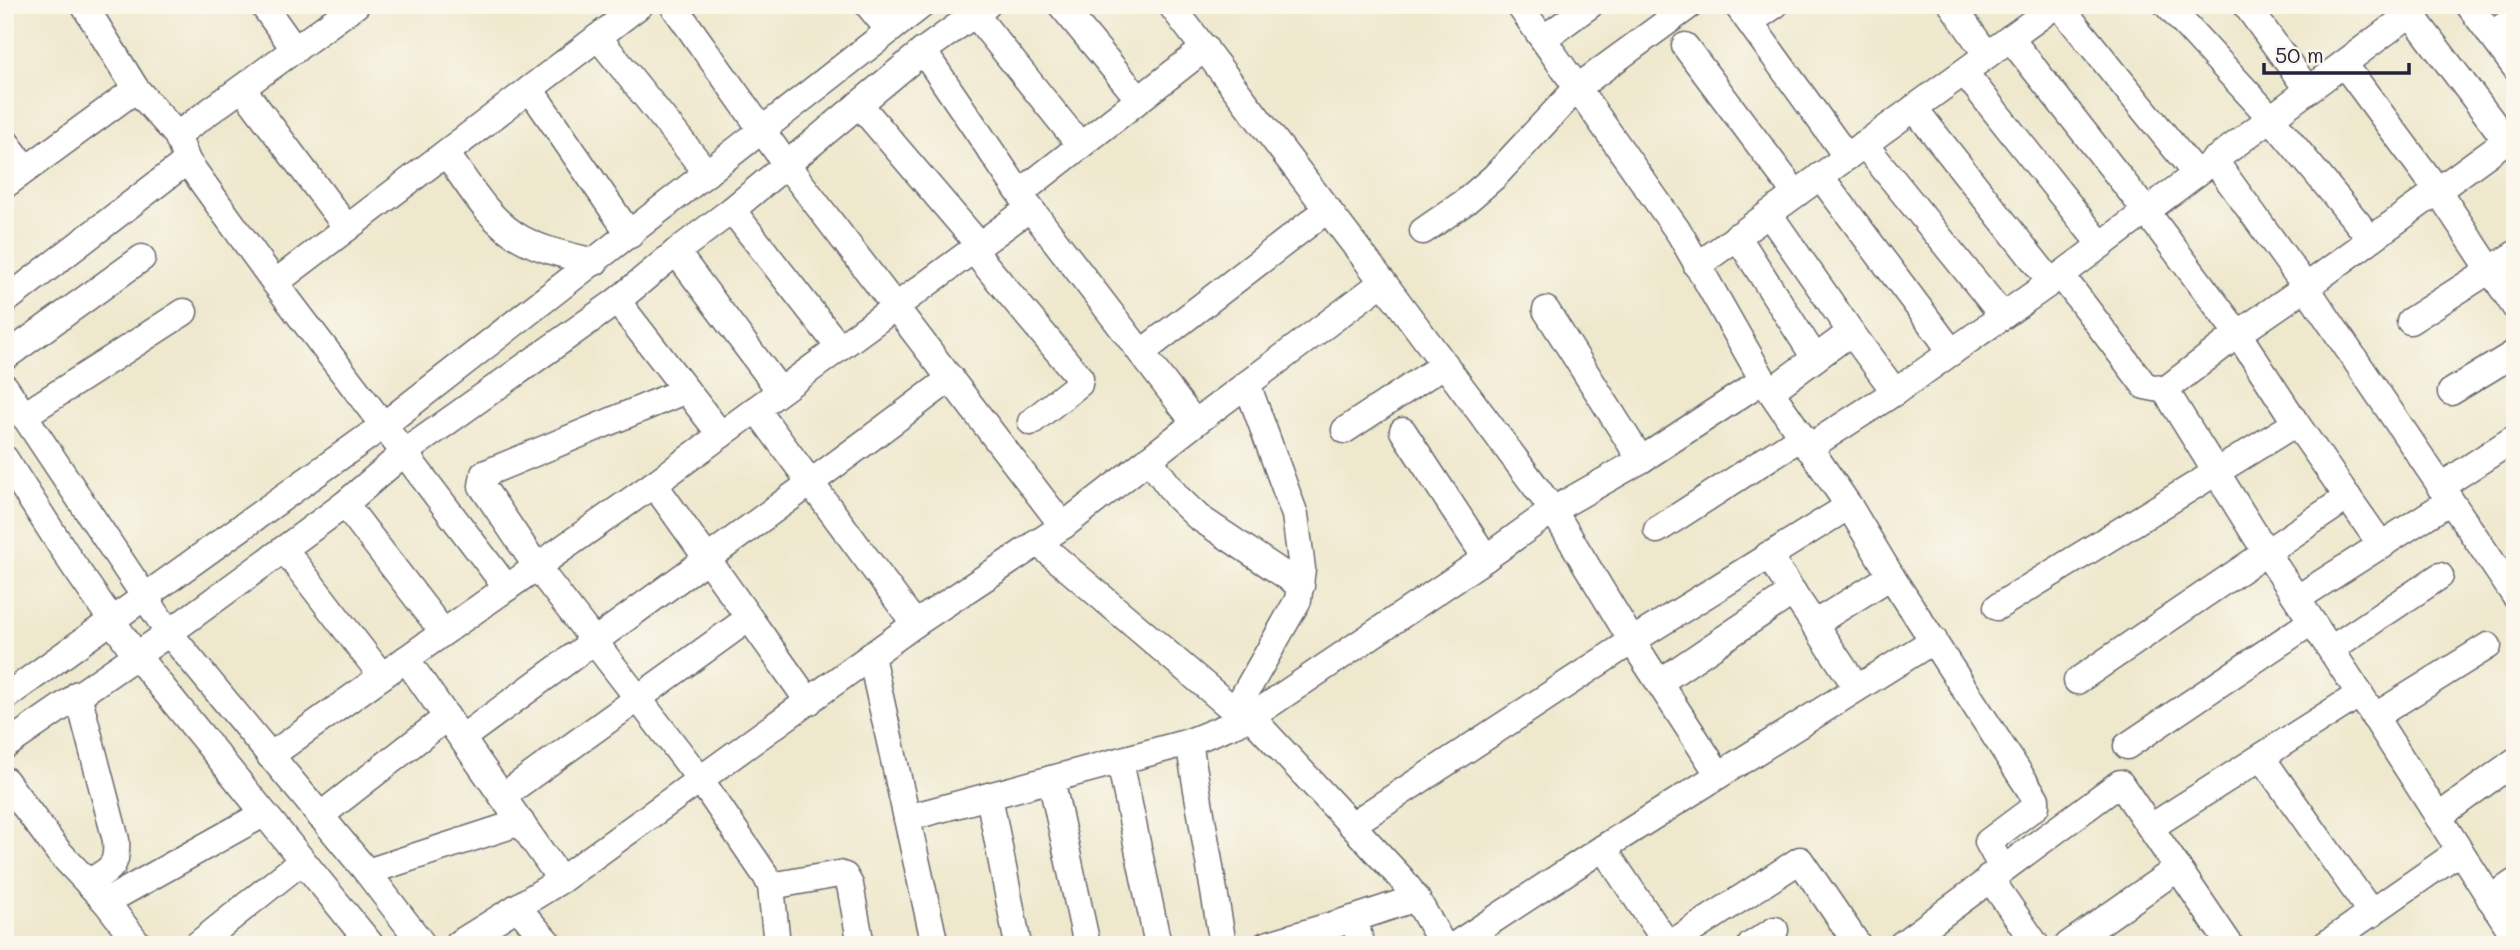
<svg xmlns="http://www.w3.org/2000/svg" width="2520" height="950" font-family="Mali,sans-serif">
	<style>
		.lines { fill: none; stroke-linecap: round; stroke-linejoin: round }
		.minor-casing { stroke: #69676e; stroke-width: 29 }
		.minor { stroke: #fff; stroke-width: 26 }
	</style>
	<rect width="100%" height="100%" fill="#fbf7ec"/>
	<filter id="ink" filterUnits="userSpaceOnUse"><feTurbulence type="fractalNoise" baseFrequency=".0143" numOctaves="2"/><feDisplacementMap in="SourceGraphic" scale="14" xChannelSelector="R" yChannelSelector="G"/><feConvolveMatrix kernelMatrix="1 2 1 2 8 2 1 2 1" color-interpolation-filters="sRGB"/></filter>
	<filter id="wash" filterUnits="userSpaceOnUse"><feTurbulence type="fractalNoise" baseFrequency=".00686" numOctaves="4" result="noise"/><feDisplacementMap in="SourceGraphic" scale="28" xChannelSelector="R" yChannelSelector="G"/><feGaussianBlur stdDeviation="1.57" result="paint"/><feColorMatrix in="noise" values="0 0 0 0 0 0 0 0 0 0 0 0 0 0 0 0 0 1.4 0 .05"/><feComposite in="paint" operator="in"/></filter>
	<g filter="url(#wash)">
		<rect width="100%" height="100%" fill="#eee8cd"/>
	</g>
	<g filter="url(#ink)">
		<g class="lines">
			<defs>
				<g id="minor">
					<path d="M84,5L136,89L177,135L187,161L275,283L507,588"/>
					<path d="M263,5L295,50"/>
					<path d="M673,5L786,164L1063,526"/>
					<path d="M868,5L889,30"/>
					<path d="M1061,5L1139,99"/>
					<path d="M1171,5L1383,282L1553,510L1632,641L1719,775"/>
					<path d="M1519,5L1680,234L1763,380L1849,506L1891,576L2036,799V806L1988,842L2002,868"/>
					<path d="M1737,5L1847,157"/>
					<path d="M1952,5L1987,55"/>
					<path d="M2059,5L2196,174"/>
					<path d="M2167,5L2271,118L2370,238"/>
					<path d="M2246,5L2308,90"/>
					<path d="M2469,5L2515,67"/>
					<path d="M974,13L1080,145"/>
					<path d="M2411,14L2506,140"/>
					<path d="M1750,22L1775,5"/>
					<path d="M2491,35L2515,18"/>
					<path d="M598,37L707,173"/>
					<path d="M2010,38L2146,211L2238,334L2296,423L2382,546"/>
					<path d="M1543,39L1590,5"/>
					<path d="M1685,46L1796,194"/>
					<path d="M923,51L1029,207"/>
					<path d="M2344,64L2438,191L2515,307"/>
					<path d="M1964,72L2101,245"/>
					<path d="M242,88L347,228"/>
					<path d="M530,89L630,235"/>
					<path d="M859,104L979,245"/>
					<path d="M1914,108L2051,282"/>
					<path d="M2515,134L2306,287L2238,334L2165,390L2266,552L2360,694L2515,937"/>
					<path d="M177,135L356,5"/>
					<path d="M5,141L26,169"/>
					<path d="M1864,144L2003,316"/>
					<path d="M446,153C467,182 488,221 522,239C544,251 570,256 595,262"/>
					<path d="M2214,160L2306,287L2515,596"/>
					<path d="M1820,176L1952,352"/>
					<path d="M5,185L136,89"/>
					<path d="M1020,193L1205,48"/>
					<path d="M732,210L839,347"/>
					<path d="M1769,214L1851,332"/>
					<path d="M1423,231L1465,202L1494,177L1577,88L1690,5"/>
					<path d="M1737,236L1815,358"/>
					<path d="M973,250L1080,378L1079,384L1031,422"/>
					<path d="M676,252L780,391"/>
					<path d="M1697,266L2056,5"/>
					<path d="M275,283L640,5"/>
					<path d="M5,301L187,161"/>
					<path d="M617,301L721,435"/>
					<path d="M1546,310L1641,460"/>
					<path d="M2410,321L2515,254"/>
					<path d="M1141,353L1328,209"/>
					<path d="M5,357L142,258"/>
					<path d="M5,387L169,633L367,872L423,945"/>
					<path d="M686,390L484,474L482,486L537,567L700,779L766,876L771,886L777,945"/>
					<path d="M2165,390L2145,386L2061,275L2422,5"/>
					<path d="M1771,391L1851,332L1895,392L1808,448"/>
					<path d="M1895,392L2061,275"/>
					<path d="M2451,392L2515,353"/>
					<path d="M756,409L915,624"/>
					<path d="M23,416L184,312"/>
					<path d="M1345,430L1445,364"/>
					<path d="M1403,431L1486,558"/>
					<path d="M5,459L72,563L136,655L371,945"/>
					<path d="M1149,459L1177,497L1198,517L1301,586"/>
					<path d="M654,484L809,702"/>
					<path d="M2440,487L2515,438"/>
					<path d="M345,504L443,632"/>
					<path d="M1657,530L1801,437"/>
					<path d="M1037,542L1235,711L1251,717L1401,878L1416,898L1443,945"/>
					<path d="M284,549L382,676"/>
					<path d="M1768,555L1857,688"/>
					<path d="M2298,598L2450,501"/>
					<path d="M1997,607L2296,423"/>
					<path d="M1814,624L1891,576"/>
					<path d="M2331,649L2440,576"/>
					<path d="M871,656L935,945"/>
					<path d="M2077,681L2348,497"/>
					<path d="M1660,682L1793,592"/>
					<path d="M78,694L116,840C118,868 110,869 88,883"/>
					<path d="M5,697L384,425L922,5"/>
					<path d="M1235,711L1298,600L1302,569L1295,515L1247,384"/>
					<path d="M2374,717L2488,646"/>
					<path d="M462,738C625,618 790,500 951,378"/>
					<path d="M1189,742L1223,945"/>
					<path d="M5,746L169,633L284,549L345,504L405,452L617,301L676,252L732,210L923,51L987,5"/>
					<path d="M2127,746L2311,622"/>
					<path d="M270,756L406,659"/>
					<path d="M2262,758L2372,914"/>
					<path d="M1120,761L1158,945"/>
					<path d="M1051,779L1087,945"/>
					<path d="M5,780L58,851L106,902L263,814"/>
					<path d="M503,796L749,618"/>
					<path d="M989,796L1018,945"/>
					<path d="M320,816L447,717"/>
					<path d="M2438,817L2515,761"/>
					<path d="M907,818L1189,742L1251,717L1486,558L1553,510L1641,460L1763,380"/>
					<path d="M1353,824L1632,641L1849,506"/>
					<path d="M2151,827L2360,694"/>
					<path d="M1603,848L1668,945"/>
					<path d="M367,872L521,822"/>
					<path d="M1989,877L2036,945"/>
					<path d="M561,880L406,659L654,484L1030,208L1195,423"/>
					<path d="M771,886L839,874L845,876L850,885L861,945"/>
					<path d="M2490,899L2515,882"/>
					<path d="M106,902L139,945"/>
					<path d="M517,907L550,945"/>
					<path d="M1353,919L1362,945"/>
					<path d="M197,945L302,861"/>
					<path d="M456,945L561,880L915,624L1063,526L1195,423L1383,282"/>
					<path d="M1266,945L1353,919L1416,898"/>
					<path d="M1455,945L1603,848L1934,640"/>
					<path d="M1669,945L1800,860L1858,945"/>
					<path d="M1751,945L1775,930"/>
					<path d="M1901,945L2120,783L2230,945"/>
					<path d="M2068,945L2178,868"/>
					<path d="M2325,945L2460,851"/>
				</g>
			</defs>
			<use href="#minor" class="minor-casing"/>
			<use href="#minor" class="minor"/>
		</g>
	</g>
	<rect width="2520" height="950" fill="none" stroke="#fbf7ec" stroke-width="28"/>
	<path d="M2264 63v10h145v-10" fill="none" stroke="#22223b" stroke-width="3.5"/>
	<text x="2275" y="63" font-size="21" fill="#22223b" stroke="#fbf7ec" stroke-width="5" paint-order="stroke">50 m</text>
</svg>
